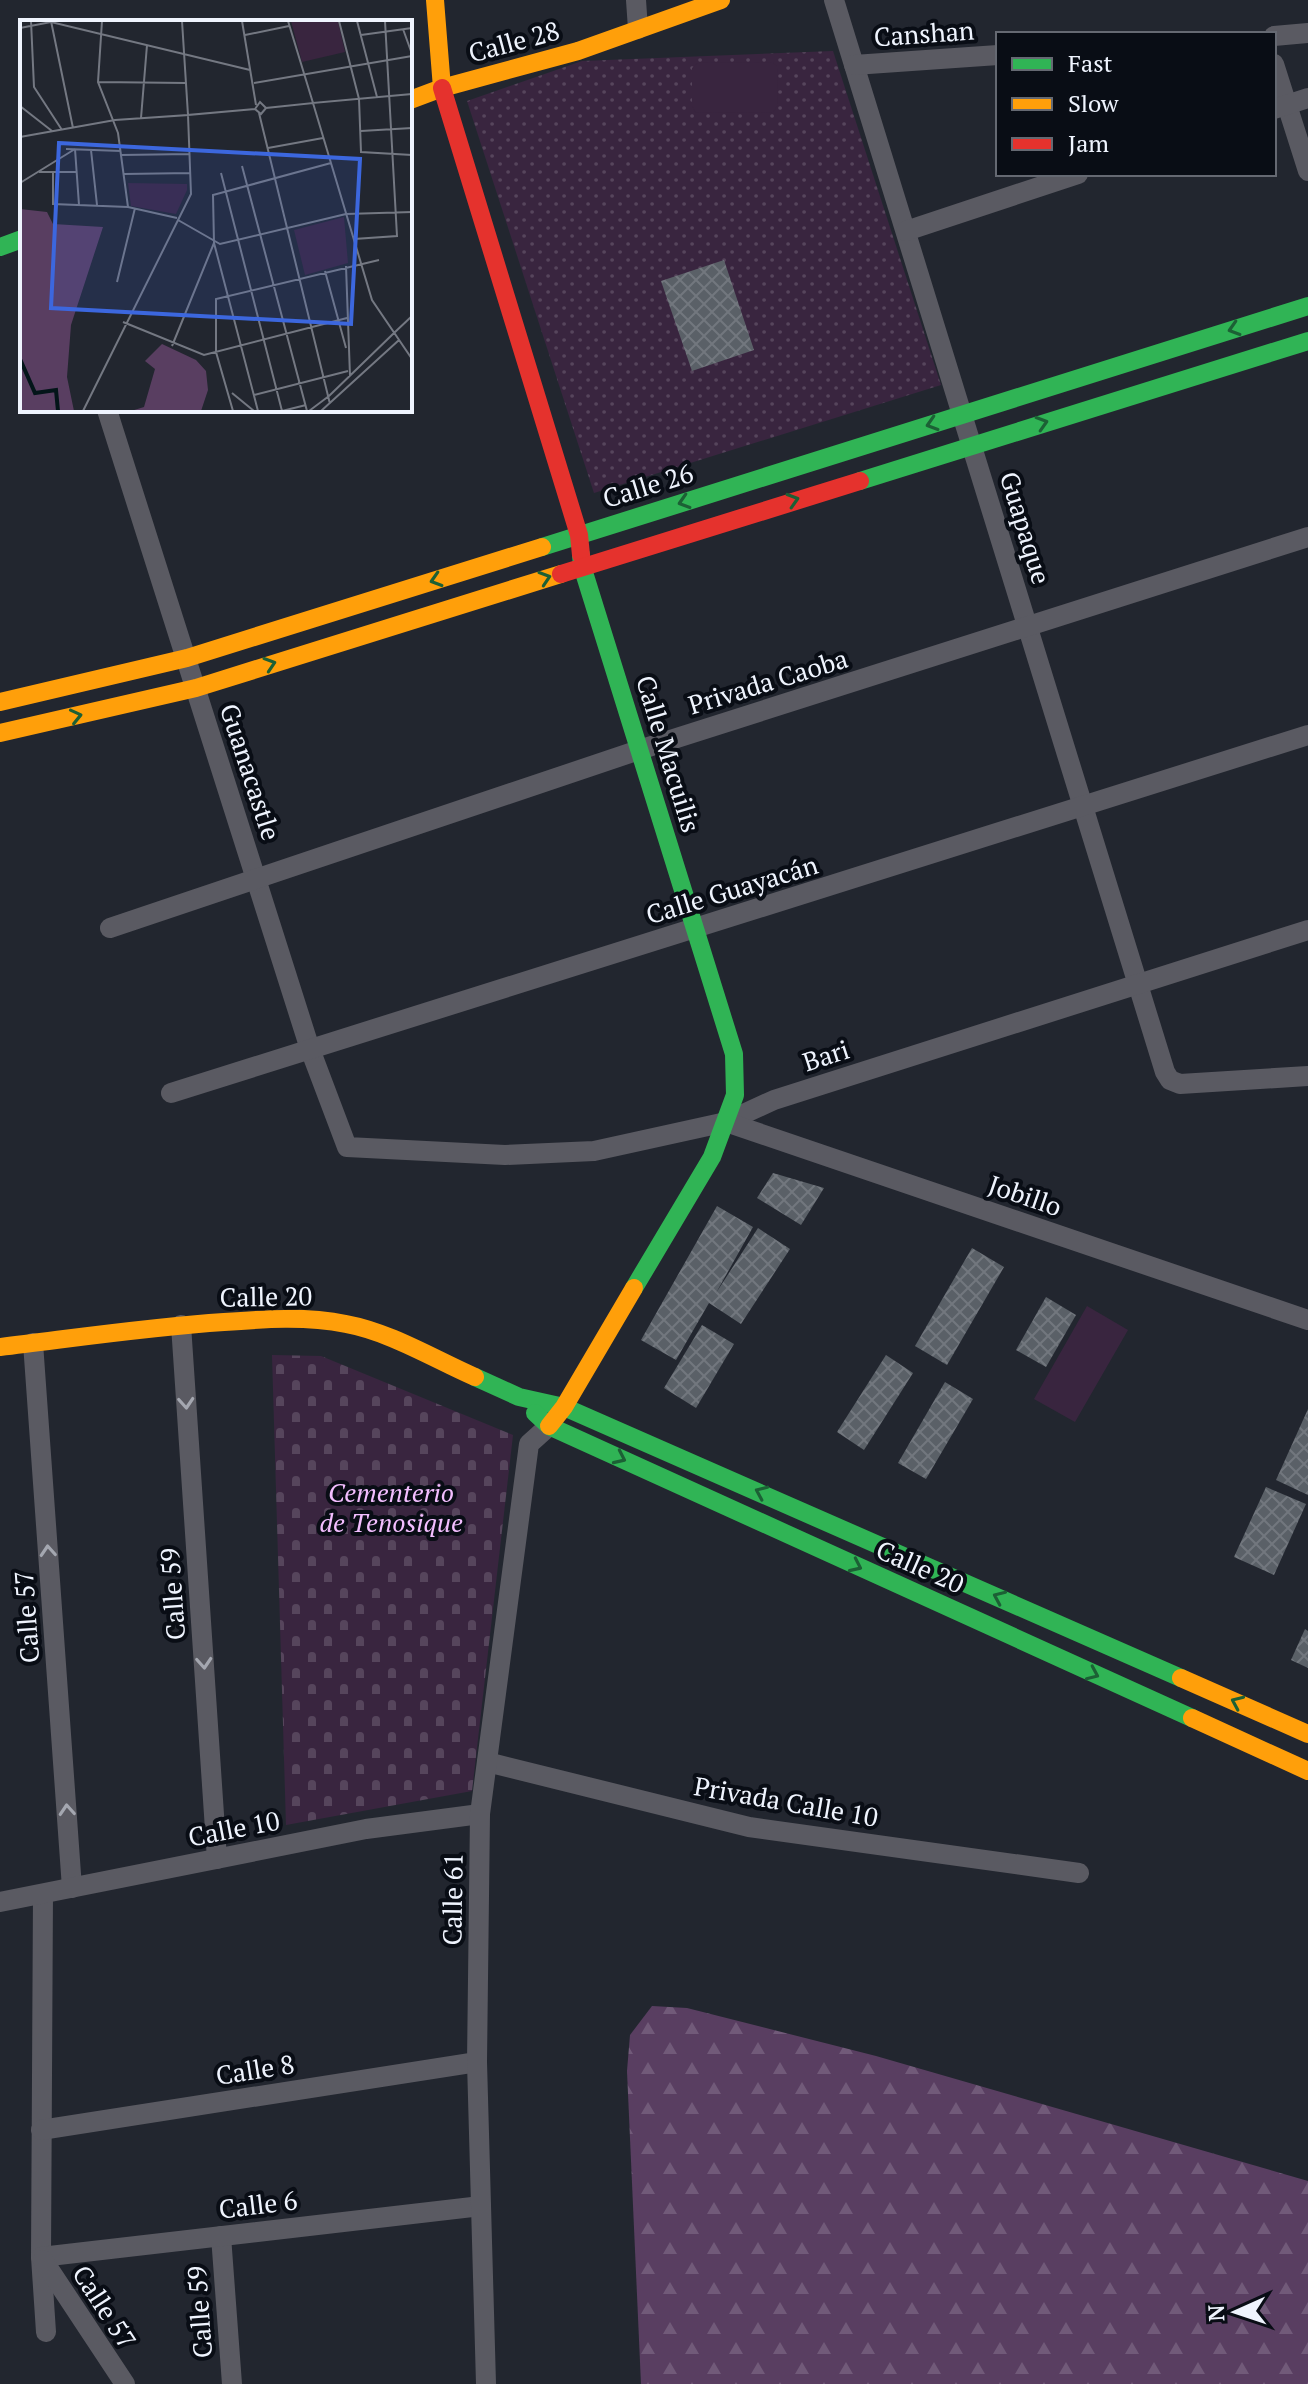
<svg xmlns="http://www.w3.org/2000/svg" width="1308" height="2384" font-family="'PT Serif',serif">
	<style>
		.forest { fill: url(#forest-firs) }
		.cemetery { fill: url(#cemetery-stones) }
		.park { fill: url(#park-dots) }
		.garden { fill: #39253f }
		.building { fill: url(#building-cross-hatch) }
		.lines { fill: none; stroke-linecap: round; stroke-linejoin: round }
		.street { stroke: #5a5a62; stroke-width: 20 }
		.fast { stroke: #30b455; stroke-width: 18 }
		.slow { stroke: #ff9f0a; stroke-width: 18 }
		.jam { stroke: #e5322d; stroke-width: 18 }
		.oneway { stroke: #1c6035 }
		.oneway2 { stroke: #a4a7b0 }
		.labels { text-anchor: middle; stroke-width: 8; stroke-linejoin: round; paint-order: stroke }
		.street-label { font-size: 26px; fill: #eff4fe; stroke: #090d15 }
		.park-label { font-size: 26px; font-style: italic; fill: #f3beff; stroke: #090d15 }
		.inset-river { fill: none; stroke: #031519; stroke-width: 4 }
		.inset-road { fill: none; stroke: #747882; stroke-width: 2 }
		.view { fill: #3c67de; fill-opacity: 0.15; stroke: #3c67de; stroke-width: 4 }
		.inset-edge { fill: none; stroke: #eff4fe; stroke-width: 4 }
	</style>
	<defs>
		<pattern id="forest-firs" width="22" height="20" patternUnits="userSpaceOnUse" patternTransform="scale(2)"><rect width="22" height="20" fill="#593e61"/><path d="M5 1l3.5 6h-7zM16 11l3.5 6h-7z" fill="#715a79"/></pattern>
		<pattern id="cemetery-stones" width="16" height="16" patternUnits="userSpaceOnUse" patternTransform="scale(2)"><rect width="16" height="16" fill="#39253f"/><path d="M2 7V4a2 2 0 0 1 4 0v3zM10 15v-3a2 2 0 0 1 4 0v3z" fill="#56455c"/></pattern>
		<pattern id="park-dots" width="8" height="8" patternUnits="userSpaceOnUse" patternTransform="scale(2)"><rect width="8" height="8" fill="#39253f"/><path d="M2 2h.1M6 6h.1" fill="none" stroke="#56455c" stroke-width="1.8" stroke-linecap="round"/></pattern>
		<pattern id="building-cross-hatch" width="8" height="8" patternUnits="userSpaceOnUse" patternTransform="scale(2)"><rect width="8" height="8" fill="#5a6067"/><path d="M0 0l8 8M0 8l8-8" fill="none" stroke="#72777e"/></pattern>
	</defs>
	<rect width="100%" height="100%" fill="#22262f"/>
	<path class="forest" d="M652,2006L687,2008L876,2056L1308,2181V2384H641L627,2071L630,2035Z"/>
	<path class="cemetery" d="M272,1355L321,1356L513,1435L472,1791L286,1825Z"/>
	<path class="park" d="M833,51L941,385L594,493L467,101L582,61Z"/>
	<g class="garden">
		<path d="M773,62L777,67L778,105L773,112L696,113L692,106V68L698,63Z"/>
		<path d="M1087,1306L1128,1330L1075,1422L1034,1399Z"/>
	</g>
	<g class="building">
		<path d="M724,260L754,350L692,371L661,281Z"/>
		<path d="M773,1173L824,1188L801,1225L757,1198Z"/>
		<path d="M717,1206L753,1227L716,1293L758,1228L790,1249L741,1324L709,1303L676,1360L641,1340Z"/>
		<path d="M972,1248L1004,1267L947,1365L915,1346Z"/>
		<path d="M1046,1297L1076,1315L1046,1367L1016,1350Z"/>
		<path d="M702,1325L734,1344L696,1408L664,1388Z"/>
		<path d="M886,1355L913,1373L864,1450L837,1432Z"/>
		<path d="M945,1382L973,1399L926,1479L898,1463Z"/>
		<path d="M1308,1409V1495L1276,1480Z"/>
		<path d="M1266,1487L1306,1504L1274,1575L1234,1557Z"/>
		<path d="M1305,1629L1308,1631V1668L1291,1660Z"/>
	</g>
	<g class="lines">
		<g class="street">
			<path d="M636,0L638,29"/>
			<path d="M834,0L1165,1072L1170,1080L1180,1084L1308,1076"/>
			<path d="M1274,36L1308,33"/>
			<path d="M1274,64L1308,171"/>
			<path d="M854,65L998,55"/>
			<path d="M1274,109L1308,98"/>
			<path d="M906,231L1078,174"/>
			<path d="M107,410L310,1049L347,1147L505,1155L594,1151L726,1122L774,1100L1308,930"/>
			<path d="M110,928L639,750L1308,537"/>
			<path d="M171,1093L1308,735"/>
			<path d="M726,1122L1308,1320"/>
			<path d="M181,1325L217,1859"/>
			<path d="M33,1343L72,1888"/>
			<path d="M487,1762L749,1827L1079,1873"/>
			<path d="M43,1894L41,2257L46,2332"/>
			<path d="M0,1902L366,1829L480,1814"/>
			<path d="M41,2130L477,2062"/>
			<path d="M221,2236L232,2384"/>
			<path d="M41,2257L481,2206"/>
			<path d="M43,2260L125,2384"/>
			<path d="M486,2384L477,2062L480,1814L529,1444L549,1426"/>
		</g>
		<g class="fast">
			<path d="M0,247L22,239"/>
			<path d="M860,481L1308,341"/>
			<path d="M542,547L1308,306"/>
			<path d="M581,555L582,566L734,1054L735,1095L712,1157L634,1288"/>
			<path d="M475,1377L519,1397L564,1407L1181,1678"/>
			<path d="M535,1413L549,1426L1192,1718"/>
		</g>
		<g class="slow">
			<path d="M435,0L442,88"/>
			<path d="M410,100L442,88L578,51L721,0"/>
			<path d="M0,702L187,658L542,547"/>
			<path d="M0,733L196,688L561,574"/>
			<path d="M0,1347C75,1338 149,1327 224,1322C264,1319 306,1316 346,1324C390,1332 434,1359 475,1377"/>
			<path d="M549,1426L564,1407L634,1288"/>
			<path d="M1181,1678L1308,1734"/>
			<path d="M1192,1718L1308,1771"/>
		</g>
		<g class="jam">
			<path d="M442,88L579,535L581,555"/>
			<path d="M561,574L860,481"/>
		</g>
	</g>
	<defs><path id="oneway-chevron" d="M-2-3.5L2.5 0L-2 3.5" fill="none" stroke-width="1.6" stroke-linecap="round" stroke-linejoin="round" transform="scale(2)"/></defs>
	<g class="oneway">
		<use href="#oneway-chevron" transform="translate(1234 329) rotate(163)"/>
		<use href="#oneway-chevron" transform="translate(1042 423) rotate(-17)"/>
		<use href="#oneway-chevron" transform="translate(932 424) rotate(163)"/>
		<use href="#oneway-chevron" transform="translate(793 500) rotate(-17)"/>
		<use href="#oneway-chevron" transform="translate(684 502) rotate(163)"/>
		<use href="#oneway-chevron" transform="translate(545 578) rotate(-18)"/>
		<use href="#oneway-chevron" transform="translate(436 580) rotate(163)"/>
		<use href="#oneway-chevron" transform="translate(270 664) rotate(-18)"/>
		<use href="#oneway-chevron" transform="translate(76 716) rotate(-13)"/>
		<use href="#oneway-chevron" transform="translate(620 1458) rotate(25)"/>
		<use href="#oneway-chevron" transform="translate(761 1492) rotate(-156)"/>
		<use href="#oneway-chevron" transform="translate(856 1566) rotate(25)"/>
		<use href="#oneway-chevron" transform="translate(999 1597) rotate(-156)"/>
		<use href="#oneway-chevron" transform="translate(1093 1674) rotate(24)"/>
		<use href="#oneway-chevron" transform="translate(1237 1702) rotate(-156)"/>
	</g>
	<g class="oneway2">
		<use href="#oneway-chevron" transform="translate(186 1403) rotate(86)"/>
		<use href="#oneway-chevron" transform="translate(48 1551) rotate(-94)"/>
		<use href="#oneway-chevron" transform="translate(204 1663) rotate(86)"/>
		<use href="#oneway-chevron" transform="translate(67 1810) rotate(-94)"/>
	</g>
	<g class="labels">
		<g class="street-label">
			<text transform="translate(924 34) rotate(-4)" y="9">Canshan</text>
			<text transform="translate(514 42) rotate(-15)" y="9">Calle 28</text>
			<text transform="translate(648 486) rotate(-17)" y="9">Calle 26</text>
			<text transform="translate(1025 528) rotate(73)" y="9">Guapaque</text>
			<text transform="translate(768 682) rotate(-17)" y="9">Privada Caoba</text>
			<text transform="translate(668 754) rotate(73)" y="9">Calle Macuilis</text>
			<text transform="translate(250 772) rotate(72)" y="9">Guanacastle</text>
			<text transform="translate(732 890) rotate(-17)" y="9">Calle Guayacán</text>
			<text transform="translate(826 1056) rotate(-18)" y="9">Bari</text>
			<text transform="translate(1025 1196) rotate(19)" y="9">Jobillo</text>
			<text transform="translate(266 1297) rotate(-1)" y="9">Calle 20</text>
			<text transform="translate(920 1567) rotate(24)" y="9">Calle 20</text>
			<text transform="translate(173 1594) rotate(-94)" y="9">Calle 59</text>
			<text transform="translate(27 1617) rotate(-94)" y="9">Calle 57</text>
			<text transform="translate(786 1802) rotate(10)" y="9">Privada Calle 10</text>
			<text transform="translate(234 1829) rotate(-11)" y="9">Calle 10</text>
			<text transform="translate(453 1899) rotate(-89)" y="9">Calle 61</text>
			<text transform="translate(255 2070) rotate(-9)" y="9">Calle 8</text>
			<text transform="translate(258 2205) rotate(-7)" y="9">Calle 6</text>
			<text transform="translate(104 2307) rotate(57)" y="9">Calle 57</text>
			<text transform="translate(200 2312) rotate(-94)" y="9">Calle 59</text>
		</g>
		<g class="park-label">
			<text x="391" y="1502">Cementerio<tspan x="391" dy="30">de Tenosique</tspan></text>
		</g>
	</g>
	<g transform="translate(20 20)">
		<rect width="392" height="392" fill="#22262f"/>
		<path d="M0,189L27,192L33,204L83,207L51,305L47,357L54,391H0ZM142,324L176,340L186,351L188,370L181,391H111L124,387L135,349L125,341Z" fill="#593e61"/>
		<path d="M108,163L167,164V170L156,194L111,186Z" fill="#39253f"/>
		<path d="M324,197L328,243L285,255L274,210Z" fill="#39253f"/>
		<path d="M271,1H318L325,32L282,42Z" fill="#39253f"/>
		<path class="inset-river" d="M0,339L15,373L36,370L38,391"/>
		<path class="inset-road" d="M11,1L14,67L42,110M31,1L53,108M82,1L78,62L98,113L108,187M222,1L236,85M268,1L293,83L392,74M319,1L339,79L341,132L392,135M337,1L357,77M0,8L31,2L230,50M383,9L392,34M225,15L269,6M341,15L392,8M78,62L166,63M234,63L392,36M0,86L32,111M246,88L240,82L235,89L241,94L246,88L293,83L352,280L392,339M239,93L310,384M121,98L127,25M341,111L392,108M0,117L95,100L168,95L162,1M248,128L303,118M46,129L101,131M55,129L59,185M71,130L77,185M101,135L170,134M222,146L287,391M19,152H57M33,152V184L108,187L157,198M201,153L262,391M104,154L171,153M0,163L55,129M326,194L392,192M158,200L200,224L326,194M334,219L377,216L365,1M326,246L330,356M305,251L326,328M97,262L115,188M103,302L184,335L327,298M374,313L392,296M152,326L194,223M212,373L234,391M234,375L328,351M309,376L374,313M63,391L171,174L168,95L235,89M213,391L196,332V279L359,240M238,391L194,223L193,175L311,143M262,391L286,385M289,391L309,376M301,391L379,320"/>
		<path class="view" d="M39,123L340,139L331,304L31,288Z"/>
		<rect width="392" height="392" class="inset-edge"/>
	</g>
	<rect x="996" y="32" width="280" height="144" fill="#090d15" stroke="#656972" stroke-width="2"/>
	<rect x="1012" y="58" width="40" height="12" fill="#30b455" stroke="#656972" stroke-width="2"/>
	<text x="1068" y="72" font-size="24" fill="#eff4fe">Fast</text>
	<rect x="1012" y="98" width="40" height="12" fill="#ff9f0a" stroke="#656972" stroke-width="2"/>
	<text x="1068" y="112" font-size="24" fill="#eff4fe">Slow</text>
	<rect x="1012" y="138" width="40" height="12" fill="#e5322d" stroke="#656972" stroke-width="2"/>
	<text x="1068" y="152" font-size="24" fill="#eff4fe">Jam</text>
	<g transform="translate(1236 2312) rotate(267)" stroke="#090d15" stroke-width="6" paint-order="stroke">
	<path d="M0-6L14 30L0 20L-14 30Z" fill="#eff4fe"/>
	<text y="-12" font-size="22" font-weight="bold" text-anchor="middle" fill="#eff4fe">N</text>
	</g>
</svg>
